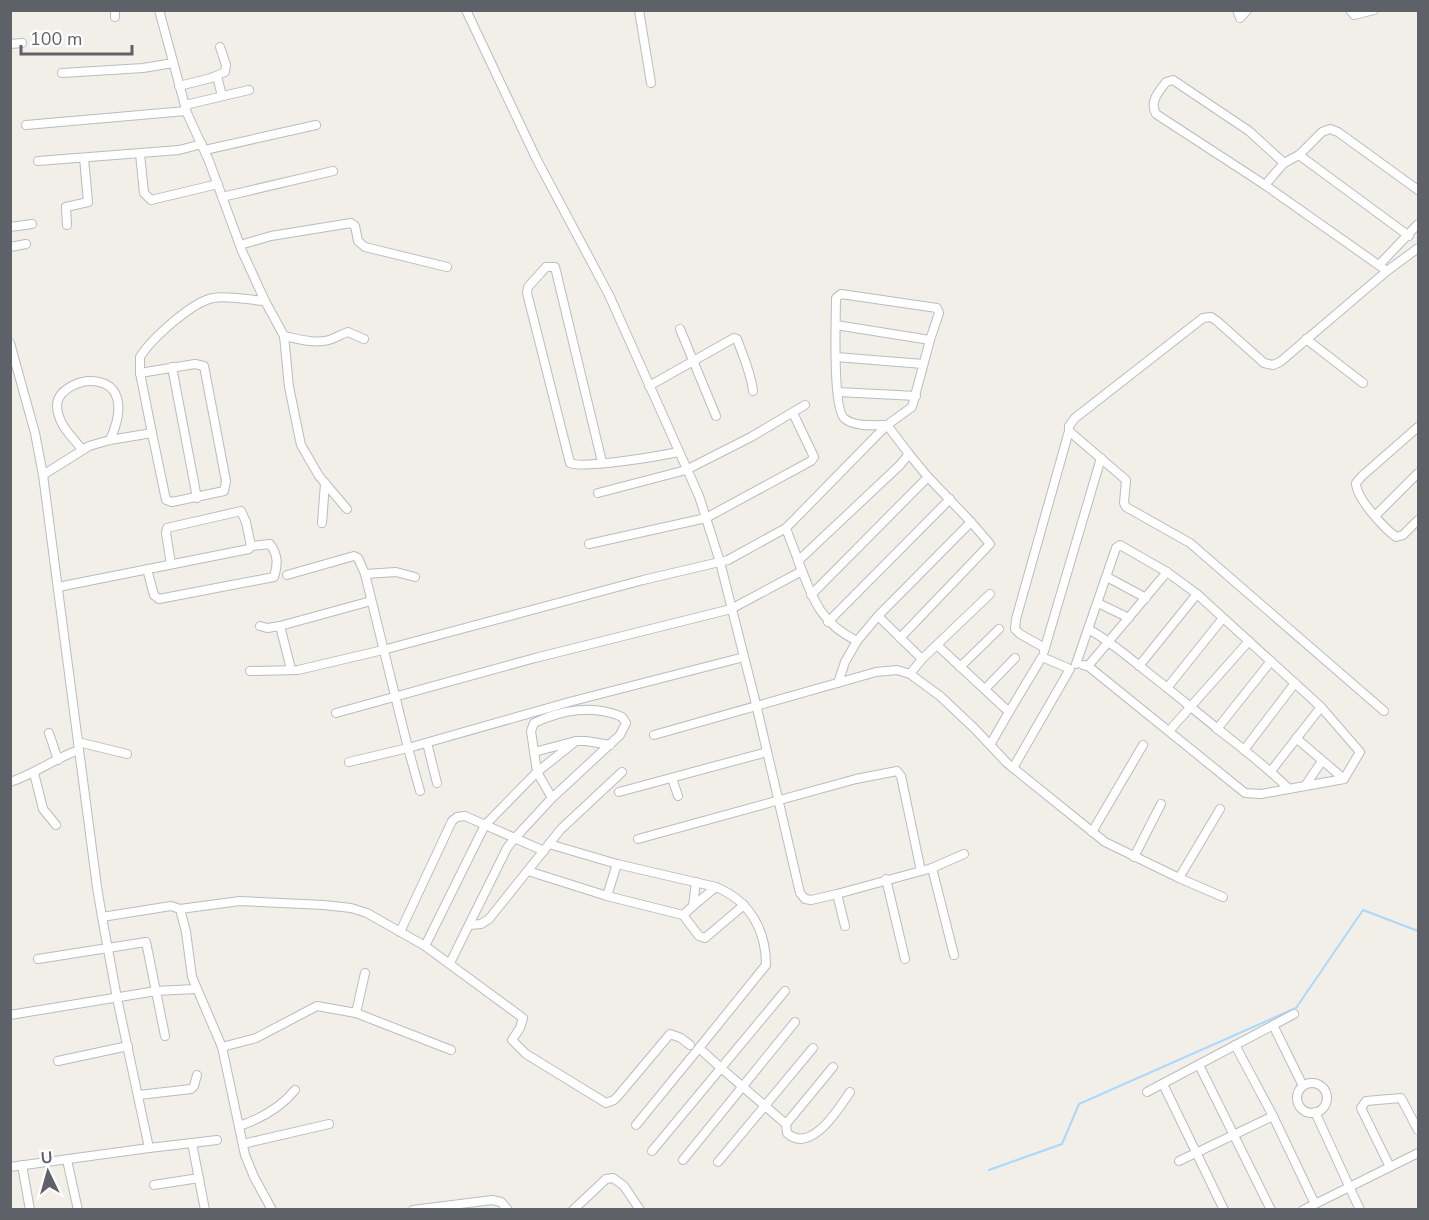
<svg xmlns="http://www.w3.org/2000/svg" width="1429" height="1220" font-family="'Nunito Sans',sans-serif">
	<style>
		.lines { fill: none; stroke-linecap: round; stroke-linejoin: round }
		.stream { stroke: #a9d9ff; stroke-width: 2 }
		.minor-casing { stroke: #b9bcc1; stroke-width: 10 }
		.minor { stroke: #fff; stroke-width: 8 }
	</style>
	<rect width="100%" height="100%" fill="#f1efe7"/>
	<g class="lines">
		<path class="stream" d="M989,1170L1062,1144L1079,1104L1296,1008L1363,910L1418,931"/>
		<defs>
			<g id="minor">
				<path d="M115,10V17"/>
				<path d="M159,10L187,113L209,161L242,251L265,301L284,336C299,339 314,344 329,340C336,338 341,334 348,332L364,339"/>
				<path d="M466,10L536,158L609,295L699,496L720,562L756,704L800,893L805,899L811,900L837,894L845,926"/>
				<path d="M639,10L651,83"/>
				<path d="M1237,10L1240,18L1247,10"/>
				<path d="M1350,10L1354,15L1374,10"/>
				<path d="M10,44L22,43"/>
				<path d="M62,73L143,68L173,63"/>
				<path d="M217,76L222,96"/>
				<path d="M179,86L211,78L225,72L226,65L220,47"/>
				<path d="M185,105L249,90"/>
				<path d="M26,125L186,111"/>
				<path d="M205,150L316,125"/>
				<path d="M140,154L144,193L151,200L218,184"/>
				<path d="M1299,155L1409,236"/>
				<path d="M38,161L179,150L202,144"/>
				<path d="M1284,163L1249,131L1173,80L1166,82C1159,92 1149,101 1156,114L1265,185L1387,271"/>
				<path d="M1265,185L1284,163L1299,155L1322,132L1330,129L1338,132L1418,190"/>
				<path d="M222,197L333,171"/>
				<path d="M67,225L66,207L88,202L84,158"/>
				<path d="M10,227L32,224"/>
				<path d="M240,245L271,236L351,223L355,226L358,241L365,247L447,267"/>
				<path d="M10,247L26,244"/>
				<path d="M1379,265L1418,224"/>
				<path d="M836,325L930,340"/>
				<path d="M680,329L716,416"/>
				<path d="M284,336L289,387L301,445L319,476L347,509"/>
				<path d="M1306,339L1363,383"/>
				<path d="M10,343L35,433L43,475L97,887L102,917L171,906L180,909L186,932L192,977L222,1047L245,1155L254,1177L272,1210"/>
				<path d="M836,357L923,364"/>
				<path d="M172,367L197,498"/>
				<path d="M140,373L195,364L204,366L226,481L224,491L172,502L166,500L152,433"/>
				<path d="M649,386L734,338L737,339C743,356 751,373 753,391"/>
				<path d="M838,392L916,396"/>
				<path d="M1418,427L1362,476L1356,483C1356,498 1384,528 1396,537L1403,535L1418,520"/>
				<path d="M82,449C71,436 57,423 57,405C59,374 145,362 110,440"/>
				<path d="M602,462L555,267H546L528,287L527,293L570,463C583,469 660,456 678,452"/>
				<path d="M43,475L89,446L110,440L152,433L140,373V357C151,339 192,302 213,298C225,295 250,300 265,301"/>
				<path d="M598,493L686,470L751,437L805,405"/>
				<path d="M1375,516L1418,473"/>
				<path d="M322,523L325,483"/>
				<path d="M786,528C790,540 795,551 799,563C813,599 820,623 857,641"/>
				<path d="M589,544L706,518L811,461L814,457L793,413"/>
				<path d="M147,569L154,595L159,599L274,577C278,564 278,555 270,544L251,546"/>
				<path d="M365,574L396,572L415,577"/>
				<path d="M287,575L354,556L358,558L365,574L408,748L573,701L744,657"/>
				<path d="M1107,577L1146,598"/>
				<path d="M58,587L249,549L251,546L246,522L241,511L167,528L166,533L171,564"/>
				<path d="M811,595L928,477"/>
				<path d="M1098,603L1129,618"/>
				<path d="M878,616L922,659L910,674"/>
				<path d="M828,622L950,499"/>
				<path d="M260,626L267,628L280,626L371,601"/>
				<path d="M280,626L291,669"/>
				<path d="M1088,629C1116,644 1139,667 1165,686C1183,701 1201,715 1219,730C1243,749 1267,767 1289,789"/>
				<path d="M900,638L990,544L971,522L928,477L909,454"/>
				<path d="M937,645L1009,712L990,745"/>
				<path d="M1045,648L1020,634L1015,629L1016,619L1069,431"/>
				<path d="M1044,651L1101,458"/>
				<path d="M922,659L990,594"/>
				<path d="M1076,664L1116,548L1120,545L1167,572L1197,594L1321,707L1360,752L1344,779L1261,794L1245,793L1088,666"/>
				<path d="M1083,665L1088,666L1167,572"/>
				<path d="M1139,666L1197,594"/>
				<path d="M960,667L999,629"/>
				<path d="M250,671L298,670L383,650L643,580L728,560L786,528L887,425L912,407L930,340L939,313L937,308L841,294L836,298C836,316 832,410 845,419C855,427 875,425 887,425L909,454L900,465L798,561"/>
				<path d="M838,683L845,662L857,641L878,616L971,522"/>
				<path d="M1167,688L1223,618"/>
				<path d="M985,689L1015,658"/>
				<path d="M1384,711L1190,543L1126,507L1124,503L1126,480L1069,431V426L1075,418L1203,318L1211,317L1217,321L1264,363L1273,365L1280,362L1387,271L1418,248"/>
				<path d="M1009,712L1042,657L1070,669L1013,768"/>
				<path d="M336,713L535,658L731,609L802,571"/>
				<path d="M1217,729L1271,661"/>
				<path d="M1169,731L1249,641"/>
				<path d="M49,733L58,760"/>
				<path d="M654,735L876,672L897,670L910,674L940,696L974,728L1007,763L1105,842L1179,878L1220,809"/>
				<path d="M1296,738L1344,779"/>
				<path d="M78,742L127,754"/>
				<path d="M427,743L437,783"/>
				<path d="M1244,750L1295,683"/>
				<path d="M534,752L576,741H586L610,745"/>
				<path d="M349,762L408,748L420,791"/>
				<path d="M1271,771L1321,707"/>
				<path d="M34,773L43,809L56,825"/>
				<path d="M672,778L678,796"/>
				<path d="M10,782C35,774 55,758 79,750"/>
				<path d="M1305,786L1322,761"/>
				<path d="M619,792L767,752"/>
				<path d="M1092,832L1143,745"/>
				<path d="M638,839L856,779L897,771L901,776L921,871"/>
				<path d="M549,844L617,864L716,887C750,901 766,930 766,965L699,1048L721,1068L785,991"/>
				<path d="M1134,857L1161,804"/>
				<path d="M932,868L954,955"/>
				<path d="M528,871L607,896L683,915L693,906L696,882"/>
				<path d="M1179,878L1223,897"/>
				<path d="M886,879L905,959"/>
				<path d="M837,894L932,868L964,854"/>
				<path d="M607,896L617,864"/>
				<path d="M693,906L716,887"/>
				<path d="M180,909L240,901L324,905L351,908L367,913L425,946L523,1018L520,1028L512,1040L526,1054L606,1103L614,1100L618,1096L670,1034L681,1038L690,1045"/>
				<path d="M683,915L699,936L705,938L744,905"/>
				<path d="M470,925L481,924L489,919L561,829L622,772"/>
				<path d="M400,932L452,821L457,817L465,816L544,851"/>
				<path d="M425,946L485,825L537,772L576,741"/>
				<path d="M38,959L146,942L165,1036"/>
				<path d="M450,963L507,848L514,839L552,798L620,735L626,723L622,717C594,704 561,710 534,723L531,731L537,772L552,798"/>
				<path d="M356,1013L365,973"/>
				<path d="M10,1015L156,991L195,989"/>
				<path d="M1273,1025L1303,1086"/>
				<path d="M1235,1045L1273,1116L1315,1204"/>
				<path d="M222,1047L256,1038L317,1006L356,1013L451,1050"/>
				<path d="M58,1061L128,1046"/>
				<path d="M1199,1065L1271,1210"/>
				<circle cx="1312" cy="1098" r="15"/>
				<path d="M1163,1084L1224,1210"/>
				<path d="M1147,1092L1294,1014"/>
				<path d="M139,1095L191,1089L194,1086L197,1075"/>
				<path d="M1315,1112L1360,1210"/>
				<path d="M786,1124L833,1067"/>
				<path d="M636,1125L699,1048"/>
				<path d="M239,1126C260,1119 281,1107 295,1090"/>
				<path d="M192,1143L217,1140"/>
				<path d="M243,1144L329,1124"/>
				<path d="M149,1148L192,1143L205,1210"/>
				<path d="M652,1151L721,1068L786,1124L787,1133C811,1155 839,1108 850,1092"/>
				<path d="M67,1160L78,1210"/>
				<path d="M683,1160L795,1022"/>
				<path d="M1179,1161L1273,1116"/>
				<path d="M718,1162L813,1048"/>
				<path d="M22,1165L30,1210"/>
				<path d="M10,1167L149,1148L117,998L102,917"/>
				<path d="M1390,1167L1361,1108L1366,1101L1401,1098L1418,1130"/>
				<path d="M154,1185L199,1178"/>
				<path d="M413,1210L492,1200L501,1202L508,1210"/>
				<path d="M573,1210L606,1179L613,1178L624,1186L640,1210"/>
				<path d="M1303,1210L1418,1153"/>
			</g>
		</defs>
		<use href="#minor" class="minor-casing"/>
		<use href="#minor" class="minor"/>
	</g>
	<rect width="1429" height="1220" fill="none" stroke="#5e6268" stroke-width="24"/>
	<g transform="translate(48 1172) rotate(355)" stroke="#ffffff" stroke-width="4.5" paint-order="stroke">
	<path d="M0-4.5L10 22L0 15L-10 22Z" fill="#5e6268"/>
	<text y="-9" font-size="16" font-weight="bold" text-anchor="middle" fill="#5e6268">U</text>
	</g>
	<path d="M21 45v9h111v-9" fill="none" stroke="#5e6268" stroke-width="3"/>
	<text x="30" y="45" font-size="18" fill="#5e6268" stroke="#ffffff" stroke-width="4.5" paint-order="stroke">100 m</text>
</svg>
